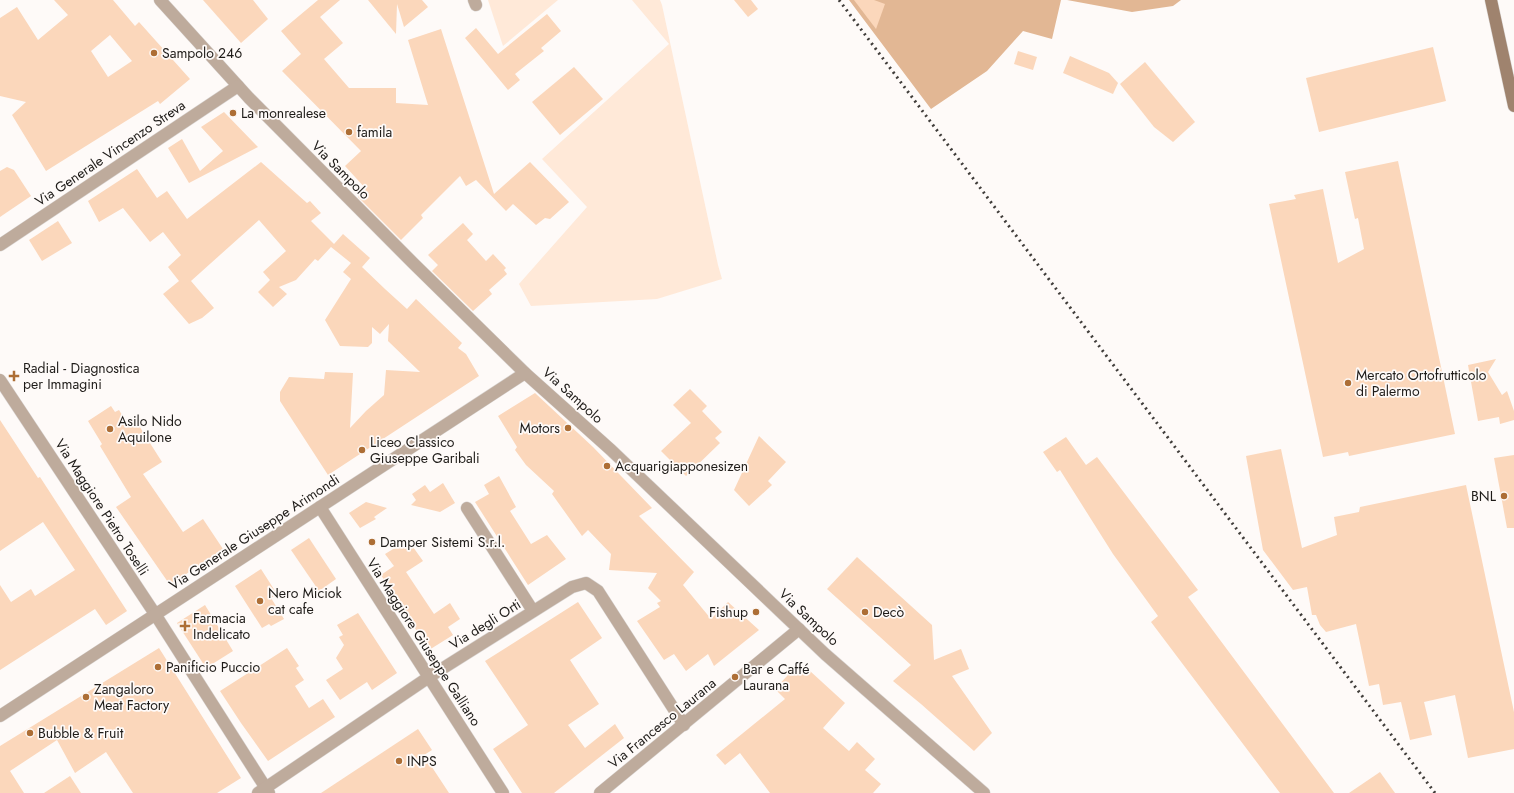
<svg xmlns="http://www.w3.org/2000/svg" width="1514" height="793" font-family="Jost,sans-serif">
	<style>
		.green { fill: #ffe9d8 }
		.forest { fill: #e2b794 }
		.building { fill: #fbd7bb; fill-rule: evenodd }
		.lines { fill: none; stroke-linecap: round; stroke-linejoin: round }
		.street-casing { stroke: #dad6d4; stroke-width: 13 }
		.secondary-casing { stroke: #dad6d4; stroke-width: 13 }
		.street { stroke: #beab9c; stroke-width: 12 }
		.secondary { stroke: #9f836e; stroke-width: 12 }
		.rail { stroke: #403d3a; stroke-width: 3; stroke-dasharray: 2 4; stroke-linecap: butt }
		.poi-dot { fill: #ad6e35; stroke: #fefaf8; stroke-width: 1.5 }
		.labels { text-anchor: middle; stroke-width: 3.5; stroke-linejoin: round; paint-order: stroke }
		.poi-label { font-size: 14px; fill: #1e1b18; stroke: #fefaf8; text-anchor: start }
		.street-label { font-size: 14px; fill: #1e1b18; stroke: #fefaf8 }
	</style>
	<rect width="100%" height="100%" fill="#fefaf8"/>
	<g class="green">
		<path d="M488,0H558L503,46Z"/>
		<path d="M632,0H660L662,5L718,265L722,279L657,299L531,306L519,284L587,207L542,159L669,44Z"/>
	</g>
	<g class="forest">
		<path d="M849,0H1061L1052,39L1023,31L987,71L931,109Z"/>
		<path d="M1067,0H1181L1173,6L1132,12Z"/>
	</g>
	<g class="building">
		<path d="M54,0H113L135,26L139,22L190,79L160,104L158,101L46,171L12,115L26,102L0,96V18L17,7L38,40L68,15ZM110,35L132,61L108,77L91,51Z"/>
		<path d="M203,0H253L268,19L241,43Z"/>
		<path d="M318,0H340L320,17L343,43L324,59L349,88H396V103L428,105L408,40L441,29L494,194L530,162L569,202L550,219L545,218L536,225L513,204L506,211L476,180L466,186L460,176L421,215L423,218L401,240L358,197L366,189L345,166L361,151L282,71L301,54L281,31Z"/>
		<path d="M368,0H422L428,7L404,27L397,4L396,34Z"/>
		<path d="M734,0H751L758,9L748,17Z"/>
		<path d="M854,0H874L885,4L876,29Z"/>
		<path d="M547,14L561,31L541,48L544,51L515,74L520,80L508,90L465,38L476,28L498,54Z"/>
		<path d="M1433,47L1446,101L1319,132L1306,78Z"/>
		<path d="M1018,51L1037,57L1033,70L1014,64Z"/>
		<path d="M1070,56L1109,73L1118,83L1113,94L1063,73Z"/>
		<path d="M1145,62L1195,122L1173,142L1154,127L1120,84Z"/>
		<path d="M574,67L603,99L560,135L532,102Z"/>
		<path d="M224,112L258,147L189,183L168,148L182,139L200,171L223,151L201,127Z"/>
		<path d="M1398,161L1455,434L1349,456L1348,452L1323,457L1269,204L1296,199L1294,195L1323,189L1338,263L1364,249L1358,218L1355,219L1345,172Z"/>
		<path d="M261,162L307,203L310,201L321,213L311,221L334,244L343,234L370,258L362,267L385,289L407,309L416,299L462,343L458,348L466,354L479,376L328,475L280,401V392L289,377L324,379L325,372L353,373L350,428L366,411L384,395L386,370L420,372L388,341L389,324L380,334L372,327V343L368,347L340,346L325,320L351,279L343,272L351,263L331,247L318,261L315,259L296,280L279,287L287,294L273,307L258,292L270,280L263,272L286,251L259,220L191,281L214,308L202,318L189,324L163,294L179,281L168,267L181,255L163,232L150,242L123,208L99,222L88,201L137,169L157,198L167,191L187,219Z"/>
		<path d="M7,167L14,170L31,196L0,217V171Z"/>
		<path d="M58,221L72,243L42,261L29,240Z"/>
		<path d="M463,223L473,234L467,240L486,261L493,254L506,268L504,270L507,274L489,290L492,294L473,311L432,271L438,265L428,255Z"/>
		<path d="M1496,359L1488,372L1502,395L1507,391L1514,411V420L1500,424L1499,417L1478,421L1468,365Z"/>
		<path d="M690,389L707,406L702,411L722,432L715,438L720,443L686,476L661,451L691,423L673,405Z"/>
		<path d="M535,393L593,447L652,508L639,516L694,572L683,585L711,619L728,602L759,630L714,666L708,654L686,671L674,654L664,660L637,621L660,607L657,603L661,601L648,588L657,573L609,570L611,554L588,530L582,536L552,494L554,491L526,465L515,450L517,447L498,416Z"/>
		<path d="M111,406L115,412L119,410L129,426L136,421L162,462L143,474L183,532L203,519L223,549L170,585L116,507L131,497L100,446L102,444L88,421Z"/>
		<path d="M0,420L38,478L40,477L127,611L106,625L95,609L0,670V585L11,602L31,589L35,596L75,570L43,522L0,551Z"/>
		<path d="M759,436L786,462L768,481L772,485L749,506L734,490Z"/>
		<path d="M1066,437L1086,465L1097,457L1198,590L1188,597L1334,793H1280L1151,622L1158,616L1113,554L1060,470L1057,472L1043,452Z"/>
		<path d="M1281,449L1302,548L1337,535L1334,517L1359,512L1360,507L1466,485L1514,712V749L1468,758L1455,695L1424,702L1432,735L1410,740L1401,702L1383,705L1379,684L1369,686L1356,624L1326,632L1320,625L1316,615H1312L1307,587L1293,590L1263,550L1246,456Z"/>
		<path d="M1514,455V528H1507L1494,458Z"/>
		<path d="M499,476L516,507L510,511L531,544L547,535L566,559L528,585L475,502L489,494L484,485Z"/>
		<path d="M443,483L455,503L440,512L411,505L416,500L412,494L425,485L430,492Z"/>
		<path d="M366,502L387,508L374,517L376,519L360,528L349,513Z"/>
		<path d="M309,538L336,579L319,591L291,550Z"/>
		<path d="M408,540L423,561L406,572L434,614L450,603L460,619L448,627L453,635L429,650L381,575L394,566L385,554Z"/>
		<path d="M857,557L932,625L934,660L961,649L969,669L952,676L992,733L974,751L921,704L893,681L911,665L827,589Z"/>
		<path d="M261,569L277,594L271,598L284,619L271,626L269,624L262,628L235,586Z"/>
		<path d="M578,602L602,638L570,660L599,704L568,725L585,748L615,724L624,738L554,793H522L493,749L528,725L485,661Z"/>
		<path d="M205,605L233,651L206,668L177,623Z"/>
		<path d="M358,613L397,673L372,690L367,682L340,700L326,680L343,669L336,658L344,645L339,637L343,635L337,625Z"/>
		<path d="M159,648L241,778L217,793H133L106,752L75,773L57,740L10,771L24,793H0V746Z"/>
		<path d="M287,648L299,666L296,668L304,680L295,686L309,708L323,699L335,717L268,761L241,723L220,691Z"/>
		<path d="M799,663L808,672L810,671L845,703L823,728L849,751L857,742L875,759L865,770L881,784L873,793H770L740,753L725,765L716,755L785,699L775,689Z"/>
		<path d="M418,729L432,750L424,755L449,793H321Z"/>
		<path d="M1380,772L1395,793H1349Z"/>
		<path d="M70,776L81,793H44Z"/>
	</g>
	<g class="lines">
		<defs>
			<g id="street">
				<path d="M160,0L249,98L413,263L525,373L611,450L825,654L984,793"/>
				<path d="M474,0L476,5"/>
				<path d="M0,245L238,86"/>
				<path d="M0,380L155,614L269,793"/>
				<path d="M320,507L503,793"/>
				<path d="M467,508L533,611"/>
				<path d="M0,716L525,373"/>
				<path d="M258,793L429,677L572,587L586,583L598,591L684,725"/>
				<path d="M600,793L799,629"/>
			</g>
			<path id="secondary" d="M1491,0L1514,106"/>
		</defs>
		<use href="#street" class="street-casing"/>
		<use href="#secondary" class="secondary-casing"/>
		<use href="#street" class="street"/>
		<use href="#secondary" class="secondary"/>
		<path class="rail" d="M839,0L1435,793"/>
	</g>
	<g class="poi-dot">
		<circle cx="154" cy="53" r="4"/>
		<circle cx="233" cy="113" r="4"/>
		<circle cx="349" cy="132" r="4"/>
		<path d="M12 370h4v4h4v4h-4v4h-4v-4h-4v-4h4z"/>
		<circle cx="1348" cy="383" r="4"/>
		<circle cx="568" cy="428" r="4"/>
		<circle cx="110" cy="429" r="4"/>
		<circle cx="362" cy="450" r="4"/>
		<circle cx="607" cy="466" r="4"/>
		<circle cx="1504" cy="496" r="4"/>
		<circle cx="372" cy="542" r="4"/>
		<circle cx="260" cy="601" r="4"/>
		<circle cx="756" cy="612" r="4"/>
		<circle cx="865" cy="612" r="4"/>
		<path d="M183 620h4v4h4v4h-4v4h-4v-4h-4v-4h4z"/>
		<circle cx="158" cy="667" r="4"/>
		<circle cx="735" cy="677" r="4"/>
		<circle cx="86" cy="697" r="4"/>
		<circle cx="30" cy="733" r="4"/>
		<circle cx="399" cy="761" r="4"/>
	</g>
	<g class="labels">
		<g class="poi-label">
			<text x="162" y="58">Sampolo 246</text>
			<text x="241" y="118">La monrealese</text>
			<text x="357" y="137">famila</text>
			<text x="23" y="373">Radial - Diagnostica<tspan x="23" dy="16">per Immagini</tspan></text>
			<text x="1356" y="380">Mercato Ortofrutticolo<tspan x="1356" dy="16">di Palermo</tspan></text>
			<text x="118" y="426">Asilo Nido<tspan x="118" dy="16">Aquilone</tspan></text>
			<text x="560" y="433" text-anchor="end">Motors</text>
			<text x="370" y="447">Liceo Classico<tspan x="370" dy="16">Giuseppe Garibali</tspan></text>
			<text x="615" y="471">Acquarigiapponesizen</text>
			<text x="1496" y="501" text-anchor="end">BNL</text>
			<text x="380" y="547">Damper Sistemi S.r.l.</text>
			<text x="268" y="598">Nero Miciok<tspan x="268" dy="16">cat cafe</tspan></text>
			<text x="748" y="617" text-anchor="end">Fishup</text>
			<text x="873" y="617">Decò</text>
			<text x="193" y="623">Farmacia<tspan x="193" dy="16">Indelicato</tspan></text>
			<text x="166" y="672">Panificio Puccio</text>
			<text x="743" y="674">Bar e Caffé<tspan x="743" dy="16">Laurana</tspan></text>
			<text x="94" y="694">Zangaloro<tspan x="94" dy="16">Meat Factory</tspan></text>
			<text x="38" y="738">Bubble &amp; Fruit</text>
			<text x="407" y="766">INPS</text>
		</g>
		<g class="street-label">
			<text transform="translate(110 153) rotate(-34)" y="5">Via Generale Vincenzo Streva</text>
			<text transform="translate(341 170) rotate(45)" y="5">Via Sampolo</text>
			<text transform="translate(573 395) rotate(42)" y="5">Via Sampolo</text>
			<text transform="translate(102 507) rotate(57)" y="5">Via Maggiore Pietro Toselli</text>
			<text transform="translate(254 532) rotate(-33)" y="5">Via Generale Giuseppe Arimondi</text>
			<text transform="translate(809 617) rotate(43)" y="5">Via Sampolo</text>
			<text transform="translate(485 624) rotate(-32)" y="5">Via degli Orti</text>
			<text transform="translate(424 642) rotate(57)" y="5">Via Maggiore Giuseppe Galliano</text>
			<text transform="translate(662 723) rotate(-39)" y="5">Via Francesco Laurana</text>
		</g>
	</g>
</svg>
